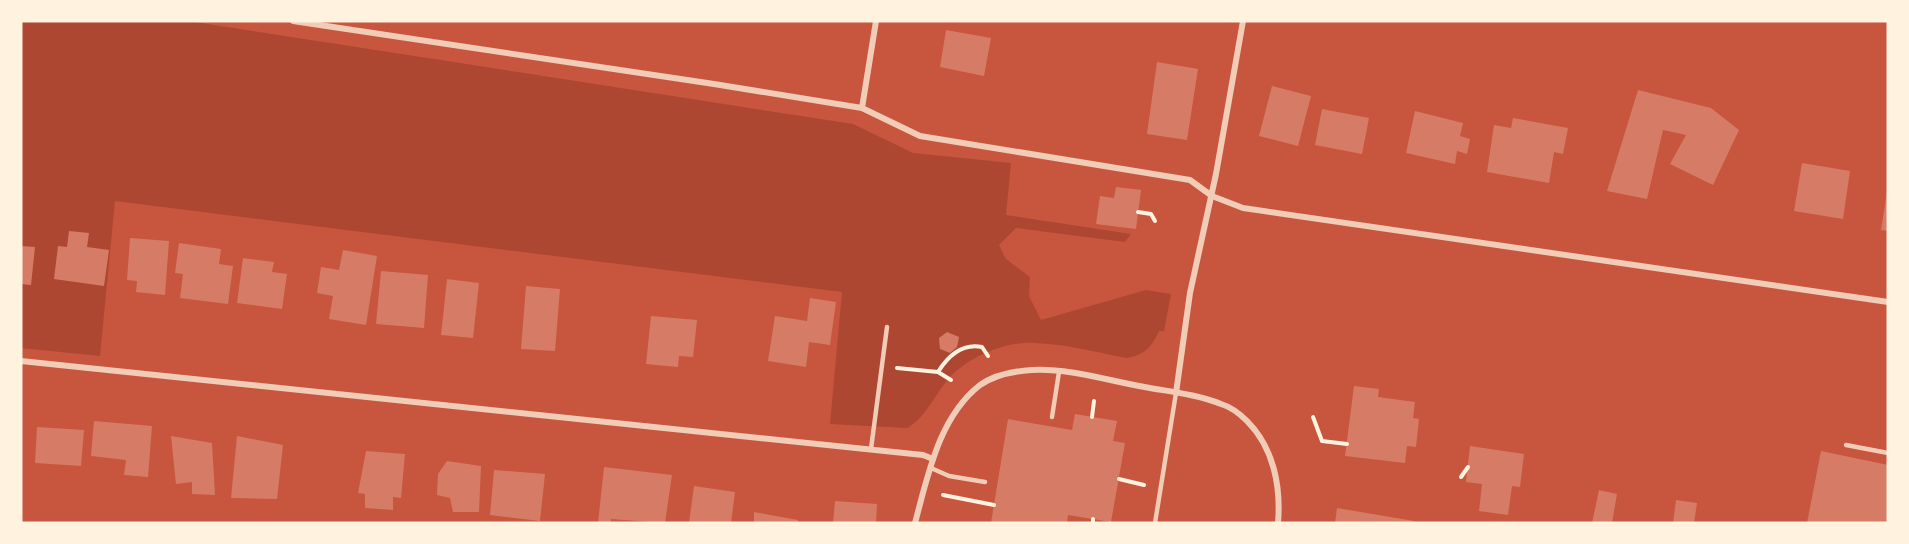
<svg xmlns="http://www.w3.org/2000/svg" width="1909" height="544" font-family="Poppins,sans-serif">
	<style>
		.green { fill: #ae4732 }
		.building { fill: #d67c66 }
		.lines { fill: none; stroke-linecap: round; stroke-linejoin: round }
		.path { stroke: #fff3e0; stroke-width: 4 }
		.service { stroke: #f1ccb7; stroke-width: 4.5 }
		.minor { stroke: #f1ccb7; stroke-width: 6 }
	</style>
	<rect width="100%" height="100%" fill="#c8553d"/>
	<path class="green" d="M21,21H188L853,124L913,153L1011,163L1006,215L1131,234L1125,242L1016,228L999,245L1006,259L1030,277L1029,296L1041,320L1146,290L1171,294L1164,331H1159C1151,348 1145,355 1126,358C1096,352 1065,344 1035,343C1006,341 971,356 951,376C935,393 927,417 907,428L830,424L842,292L115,201L100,356L21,348Z"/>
	<g class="building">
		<path d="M946,30L991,38L984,76L940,67Z"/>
		<path d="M1157,62L1198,69L1187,140L1147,134Z"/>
		<path d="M1272,86L1311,96L1298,146L1259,136Z"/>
		<path d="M1638,90L1711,108L1739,130L1713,185L1670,164L1686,135L1663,130L1647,199L1607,191Z"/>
		<path d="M1322,109L1369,118L1362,154L1315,145Z"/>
		<path d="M1415,111L1463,123L1460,136L1470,139L1467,154L1457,151L1455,164L1406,153Z"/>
		<path d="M1513,118L1568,128L1563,154L1554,152L1549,183L1487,172L1494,125L1511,128Z"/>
		<path d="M1802,163L1850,171L1843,219L1794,211Z"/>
		<path d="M1116,187L1141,190L1136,229L1096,224L1100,196L1114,198Z"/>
		<path d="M1887,192H1888V231L1881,230Z"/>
		<path d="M69,231L89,233L87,247L109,250L104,286L54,279L58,246L67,247Z"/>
		<path d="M130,238L169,241L165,295L136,292L137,281L127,280Z"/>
		<path d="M179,243L221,249L219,264L233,266L228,304L180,298L183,274L175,273Z"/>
		<path d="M21,246L35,247L31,285L21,284Z"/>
		<path d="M343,250L377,256L366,325L329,319L333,296L317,293L321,267L339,270Z"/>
		<path d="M243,258L274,262L272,272L287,274L282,309L237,303Z"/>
		<path d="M381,271L428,275L424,328L376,324Z"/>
		<path d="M447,279L479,283L473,338L441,335Z"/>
		<path d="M526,286L560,289L555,351L521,349Z"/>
		<path d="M810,298L836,302L830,345L809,342L806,367L768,361L775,316L807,321Z"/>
		<path d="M651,316L697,320L693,357L679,356L678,367L646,364Z"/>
		<path d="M947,332L959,337L957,347L950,353L940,349L939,338Z"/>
		<path d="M1354,386L1379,389L1378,397L1415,402L1413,418L1419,419L1416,447L1407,446L1405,463L1345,456Z"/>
		<path d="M1075,414L1117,421L1113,441L1125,443L1111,522L1068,515L1067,523H991L1008,419L1072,430Z"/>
		<path d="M94,421L152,426L148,477L124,475L126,460L91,456Z"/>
		<path d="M37,427L84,430L81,466L35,463Z"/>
		<path d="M171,436L212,443L215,495L192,494V482L176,484Z"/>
		<path d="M237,436L283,445L277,499L231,498Z"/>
		<path d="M1470,446L1524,454L1520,487L1512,486L1508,515L1479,511L1482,484L1466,482Z"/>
		<path d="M366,451L405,454L401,498L393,497V510L365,508V494L358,493Z"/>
		<path d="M1821,451L1888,465V523H1807Z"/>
		<path d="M447,461L481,466L479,512H453L450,498L437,495L438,474Z"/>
		<path d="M604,467L672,475L665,523L611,519V523H598Z"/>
		<path d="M494,470L545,474L540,521L490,515Z"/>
		<path d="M694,486L735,492L731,523H689Z"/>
		<path d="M1599,490L1617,494L1612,523H1592Z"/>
		<path d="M1676,500L1697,503L1694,523H1673Z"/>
		<path d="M835,501L877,504L876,523H833Z"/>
		<path d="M1337,508L1414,521L1413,523H1335Z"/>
		<path d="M754,512L798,520L797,523H754Z"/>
	</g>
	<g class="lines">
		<g class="path">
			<path d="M1138,212L1151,214L1155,221"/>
			<path d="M897,368L938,372L951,380"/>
			<path d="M938,372C948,356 962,343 982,347L988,356"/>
			<path d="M1092,417L1094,401"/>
			<path d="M1313,417L1322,441L1347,444"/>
			<path d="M1461,477L1468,467"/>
			<path d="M1119,479L1144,485"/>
			<path d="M943,495L994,505"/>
			<path d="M1093,523V519"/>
		</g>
		<g class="service">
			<path d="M1052,417L1059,372"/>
			<path d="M1846,445L1888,453"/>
			<path d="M871,449L887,327"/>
			<path d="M931,468L949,476L985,482"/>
			<path d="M1155,523L1176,393"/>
		</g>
		<g class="minor">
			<path d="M293,21L714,84L862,108L920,136L1190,180L1212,196L1243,208L1888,302"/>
			<path d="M862,108L876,21"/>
			<path d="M21,361L923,455L933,459"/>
			<path d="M1176,393L1190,293L1216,174L1243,21"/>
			<path d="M915,523C928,475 939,417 980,385C996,374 1014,371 1032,370C1071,368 1112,382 1150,388C1173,392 1199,395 1221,404C1231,407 1240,414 1247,421C1274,448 1281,487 1278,523"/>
		</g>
	</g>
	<rect width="1909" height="544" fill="none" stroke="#fff3e0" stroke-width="45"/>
</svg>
